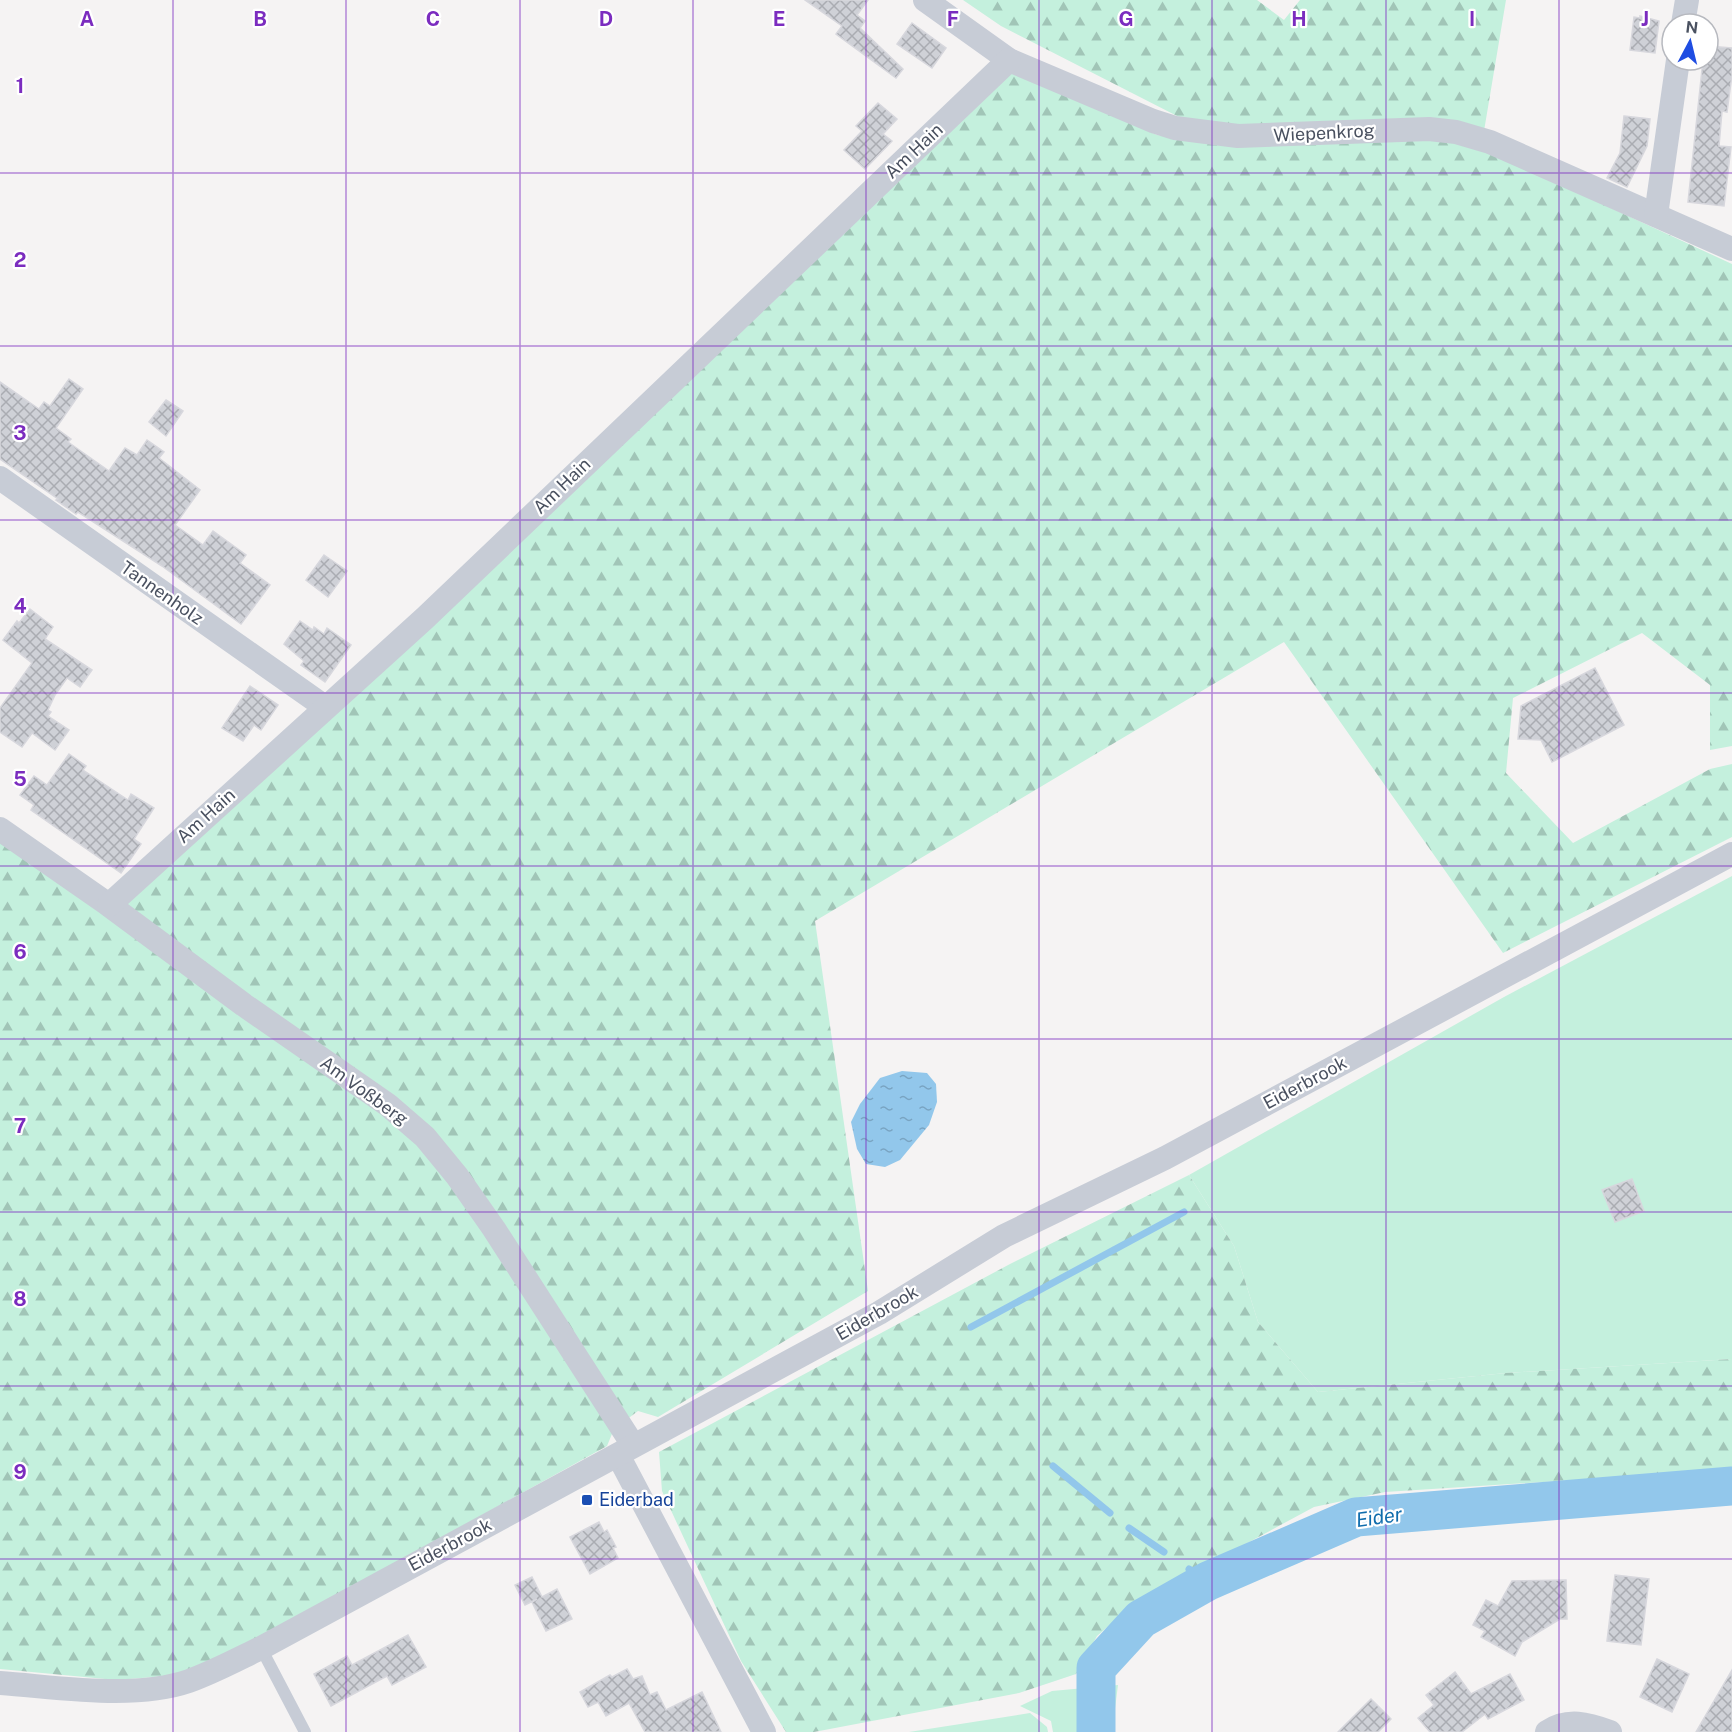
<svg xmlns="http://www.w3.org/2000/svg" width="1732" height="1732" font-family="'Public Sans',sans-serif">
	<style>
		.grass { fill: #c4f0dd }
		.forest { fill: url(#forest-firs) }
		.water { fill: url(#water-ripples) }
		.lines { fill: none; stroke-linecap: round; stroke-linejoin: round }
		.stream { stroke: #92c7eb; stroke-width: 7 }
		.river { stroke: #92c7eb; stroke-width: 39 }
		.building { fill: url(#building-cross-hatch); stroke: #d7d7dd; stroke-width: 1.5 }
		.service { stroke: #c7ccd6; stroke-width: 12 }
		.minor { stroke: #c7ccd6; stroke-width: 24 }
		.grid { fill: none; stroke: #7b2cbf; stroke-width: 1.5; stroke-opacity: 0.55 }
		.transit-dot { fill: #1a4fb4; stroke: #fff; stroke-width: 2 }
		.labels { text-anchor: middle; stroke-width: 4.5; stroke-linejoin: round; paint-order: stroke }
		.street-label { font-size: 18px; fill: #4a5160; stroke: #fff }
		.transit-label { font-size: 18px; fill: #164399; stroke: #fff; text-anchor: start }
		.water-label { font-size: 20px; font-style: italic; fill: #106dad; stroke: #fff }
		.grid-label { font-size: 20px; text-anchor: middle; font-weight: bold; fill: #7b2cbf; stroke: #fff; stroke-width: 4.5; stroke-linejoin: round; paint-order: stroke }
	</style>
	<defs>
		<pattern id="forest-firs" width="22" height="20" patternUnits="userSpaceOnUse" patternTransform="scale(1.5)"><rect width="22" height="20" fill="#c4f0dd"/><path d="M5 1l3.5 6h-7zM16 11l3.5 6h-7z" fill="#a1c5b7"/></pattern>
		<pattern id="water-ripples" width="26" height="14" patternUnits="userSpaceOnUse" patternTransform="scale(1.5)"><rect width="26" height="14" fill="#92c7eb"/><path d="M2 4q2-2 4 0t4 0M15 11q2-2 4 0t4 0" fill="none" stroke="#79a4c2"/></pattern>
		<pattern id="building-cross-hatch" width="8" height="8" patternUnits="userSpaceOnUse" patternTransform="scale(1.5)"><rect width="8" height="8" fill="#cfd1d7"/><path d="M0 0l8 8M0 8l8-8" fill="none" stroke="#aaacb2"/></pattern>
	</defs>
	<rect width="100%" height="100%" fill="#f5f3f3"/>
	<g class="grass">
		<path d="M1732,876V1359L1506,1373L1318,1392L1258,1322L1234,1246L1189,1175L1504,997Z"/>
		<path d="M1118,1685L1112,1732H1053L1051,1721L1020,1706L1052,1691Z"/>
		<path d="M1030,1713L1047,1727L1048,1732H909Z"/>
	</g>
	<g class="forest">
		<path d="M963,0H1257L1284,20L1300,0H1506L1484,131L1242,130L1179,117L1001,26Z"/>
		<path d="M1011,72L1157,135L1242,146L1442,136L1473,144L1732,264V746L1710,750V685L1642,633L1513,698L1506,773L1573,843L1710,769L1732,764V837L1503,953L1284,642L815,921L868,1291L658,1417L638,1411L614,1429L607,1446L260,1638L190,1670L167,1676L116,1680L0,1669V842L107,916Z"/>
		<path d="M1189,1175L1234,1246L1258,1322L1318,1392L1506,1373L1732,1359V1470L1385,1492L1314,1507L1134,1604L1097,1636L1076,1674L1019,1693L814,1732H786L741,1661L662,1491L659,1452L1010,1264Z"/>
	</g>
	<path class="water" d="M902,1071L927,1073L936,1084L937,1102L929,1125L900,1160L885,1167L866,1164L857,1149L851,1122L860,1104L880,1078Z"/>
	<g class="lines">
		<g class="stream">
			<path d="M971,1327L1184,1212"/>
			<path d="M1053,1466L1110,1513"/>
			<path d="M1129,1528L1164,1552"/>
			<path d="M1189,1569L1208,1581"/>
		</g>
		<path class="river" d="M1096,1732V1668L1141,1619L1208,1581L1356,1517L1732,1486"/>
	</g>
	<g class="building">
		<path d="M805,0H868L857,15L865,21L860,28L903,69L896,78L836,34L842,26Z"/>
		<path d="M1640,16L1659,21L1655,53L1630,50L1634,17L1640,18Z"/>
		<path d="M912,23L946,48L932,68L897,44Z"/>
		<path d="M1708,46L1732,48V75L1727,112L1722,111L1719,146L1731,147L1724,206L1688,202L1703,60H1708Z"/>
		<path d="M878,103L897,119L883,134L892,141L865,169L844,150L862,131L856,126Z"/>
		<path d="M1624,116L1650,119L1647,146L1627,187L1607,178L1620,153Z"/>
		<path d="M69,379L83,389L56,428L71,439L68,442L109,471L125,448L137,455L147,440L164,452L159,458L200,490L175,525L203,545L213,531L246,555L240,563L270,585L241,624L162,566L78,512L76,514L56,500L58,499L0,459V382L39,409L44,402L50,406Z"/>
		<path d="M166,400L183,411L166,436L149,422Z"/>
		<path d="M324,555L347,571L328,597L306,580Z"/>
		<path d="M30,609L53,627L45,639L92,670L80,687L67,678L55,695L48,710L51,712L48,716L69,730L55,750L32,733L22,747L0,732V708L32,663L3,640L17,621L19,623Z"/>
		<path d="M300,621L313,630L314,627L324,634L327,628L351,645L325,682L301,665L304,661L284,644Z"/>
		<path d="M1595,668L1624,725L1552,762L1541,740L1518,739L1521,706Z"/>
		<path d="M250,686L278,705L261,730L254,725L243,741L222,728Z"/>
		<path d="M69,754L86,766L83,770L128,800L131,794L154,808L134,839L141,844L121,873L31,810L34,805L20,795L34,776L47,785Z"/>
		<path d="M1632,1179L1644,1211L1615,1222L1602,1190Z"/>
		<path d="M599,1522L604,1532L607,1530L616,1547L613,1548L618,1558L590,1574L570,1537Z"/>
		<path d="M1615,1575L1649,1579L1641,1645L1607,1641Z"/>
		<path d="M532,1577L542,1597L557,1589L572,1619L546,1631L532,1602L537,1599L525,1605L515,1585Z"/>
		<path d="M1566,1580L1567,1619H1560L1522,1642L1515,1656L1481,1637L1485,1631L1473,1625L1486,1600L1498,1606L1512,1581Z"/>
		<path d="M408,1635L426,1667L392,1685L387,1676L331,1706L314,1674L347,1656L352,1665Z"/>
		<path d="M1657,1659L1689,1674L1672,1712L1640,1697Z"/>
		<path d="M627,1669L633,1679L642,1676L650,1695L657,1692L666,1710L702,1692L721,1732H645L629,1703L606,1716L598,1702L588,1707L580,1692L610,1675L612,1677Z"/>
		<path d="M1732,1670V1732H1696Z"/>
		<path d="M1455,1672L1471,1694L1510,1674L1524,1700L1488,1719L1485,1714L1462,1732H1430L1418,1718L1434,1705L1426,1695Z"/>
		<path d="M1371,1699L1391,1719L1378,1732H1338Z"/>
	</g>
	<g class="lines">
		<path class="service" d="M261,1648L305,1732"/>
		<g class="minor">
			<path d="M925,0L1009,60L1153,121L1175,128L1238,136L1429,129L1456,132L1490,142L1732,249"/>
			<path d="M1683,24L1687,0"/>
			<path d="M1656,215L1678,60"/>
			<path d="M0,478L325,707"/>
			<path d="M0,829L109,905L244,1005L388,1105L425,1137L457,1176L494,1229L633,1445"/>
			<path d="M109,905L425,618L1009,60"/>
			<path d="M618,1455L764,1732"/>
			<path d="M0,1683C58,1687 134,1700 189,1681C214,1672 238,1659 261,1648L879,1313L1004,1236L1165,1158L1732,854"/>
			<path d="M1547,1732C1568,1718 1588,1724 1610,1732"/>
		</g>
	</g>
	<path class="grid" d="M173,0V1732M346,0V1732M520,0V1732M693,0V1732M866,0V1732M1039,0V1732M1212,0V1732M1386,0V1732M1559,0V1732M0,173H1732M0,346H1732M0,520H1732M0,693H1732M0,866H1732M0,1039H1732M0,1212H1732M0,1386H1732M0,1559H1732"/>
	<rect class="transit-dot" x="581" y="1494" width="12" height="12" rx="3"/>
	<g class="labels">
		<g class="street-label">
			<text transform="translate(1324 133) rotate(-3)" y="6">Wiepenkrog</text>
			<text transform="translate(914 151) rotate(-43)" y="6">Am Hain</text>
			<text transform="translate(562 486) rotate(-44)" y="6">Am Hain</text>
			<text transform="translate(162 593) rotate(35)" y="6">Tannenholz</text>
			<text transform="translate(206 816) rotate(-42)" y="6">Am Hain</text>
			<text transform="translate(1305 1083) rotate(-28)" y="6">Eiderbrook</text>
			<text transform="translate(364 1091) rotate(36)" y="6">Am Voßberg</text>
			<text transform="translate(877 1313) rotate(-30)" y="6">Eiderbrook</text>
			<text transform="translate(450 1545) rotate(-28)" y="6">Eiderbrook</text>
		</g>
		<g class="transit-label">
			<text x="599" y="1506">Eiderbad</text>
		</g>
		<g class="water-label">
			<text transform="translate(1379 1517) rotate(-8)" y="7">Eider</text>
		</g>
	</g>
	<g class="grid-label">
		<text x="87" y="26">A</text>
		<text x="260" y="26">B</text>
		<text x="433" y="26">C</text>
		<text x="606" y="26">D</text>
		<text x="779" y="26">E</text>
		<text x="953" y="26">F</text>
		<text x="1126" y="26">G</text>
		<text x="1299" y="26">H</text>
		<text x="1472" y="26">I</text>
		<text x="1645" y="26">J</text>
		<text x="20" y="93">1</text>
		<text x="20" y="267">2</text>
		<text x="20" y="440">3</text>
		<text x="20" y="613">4</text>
		<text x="20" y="786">5</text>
		<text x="20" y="959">6</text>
		<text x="20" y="1133">7</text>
		<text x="20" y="1306">8</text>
		<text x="20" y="1479">9</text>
	</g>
	<g transform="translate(1690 42) rotate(7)"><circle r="28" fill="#ffffff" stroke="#b7b9bf" stroke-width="1.5"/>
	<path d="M0-4.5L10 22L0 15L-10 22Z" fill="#1f4de2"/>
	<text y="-9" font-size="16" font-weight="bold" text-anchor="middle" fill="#4a5160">N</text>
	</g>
</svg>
